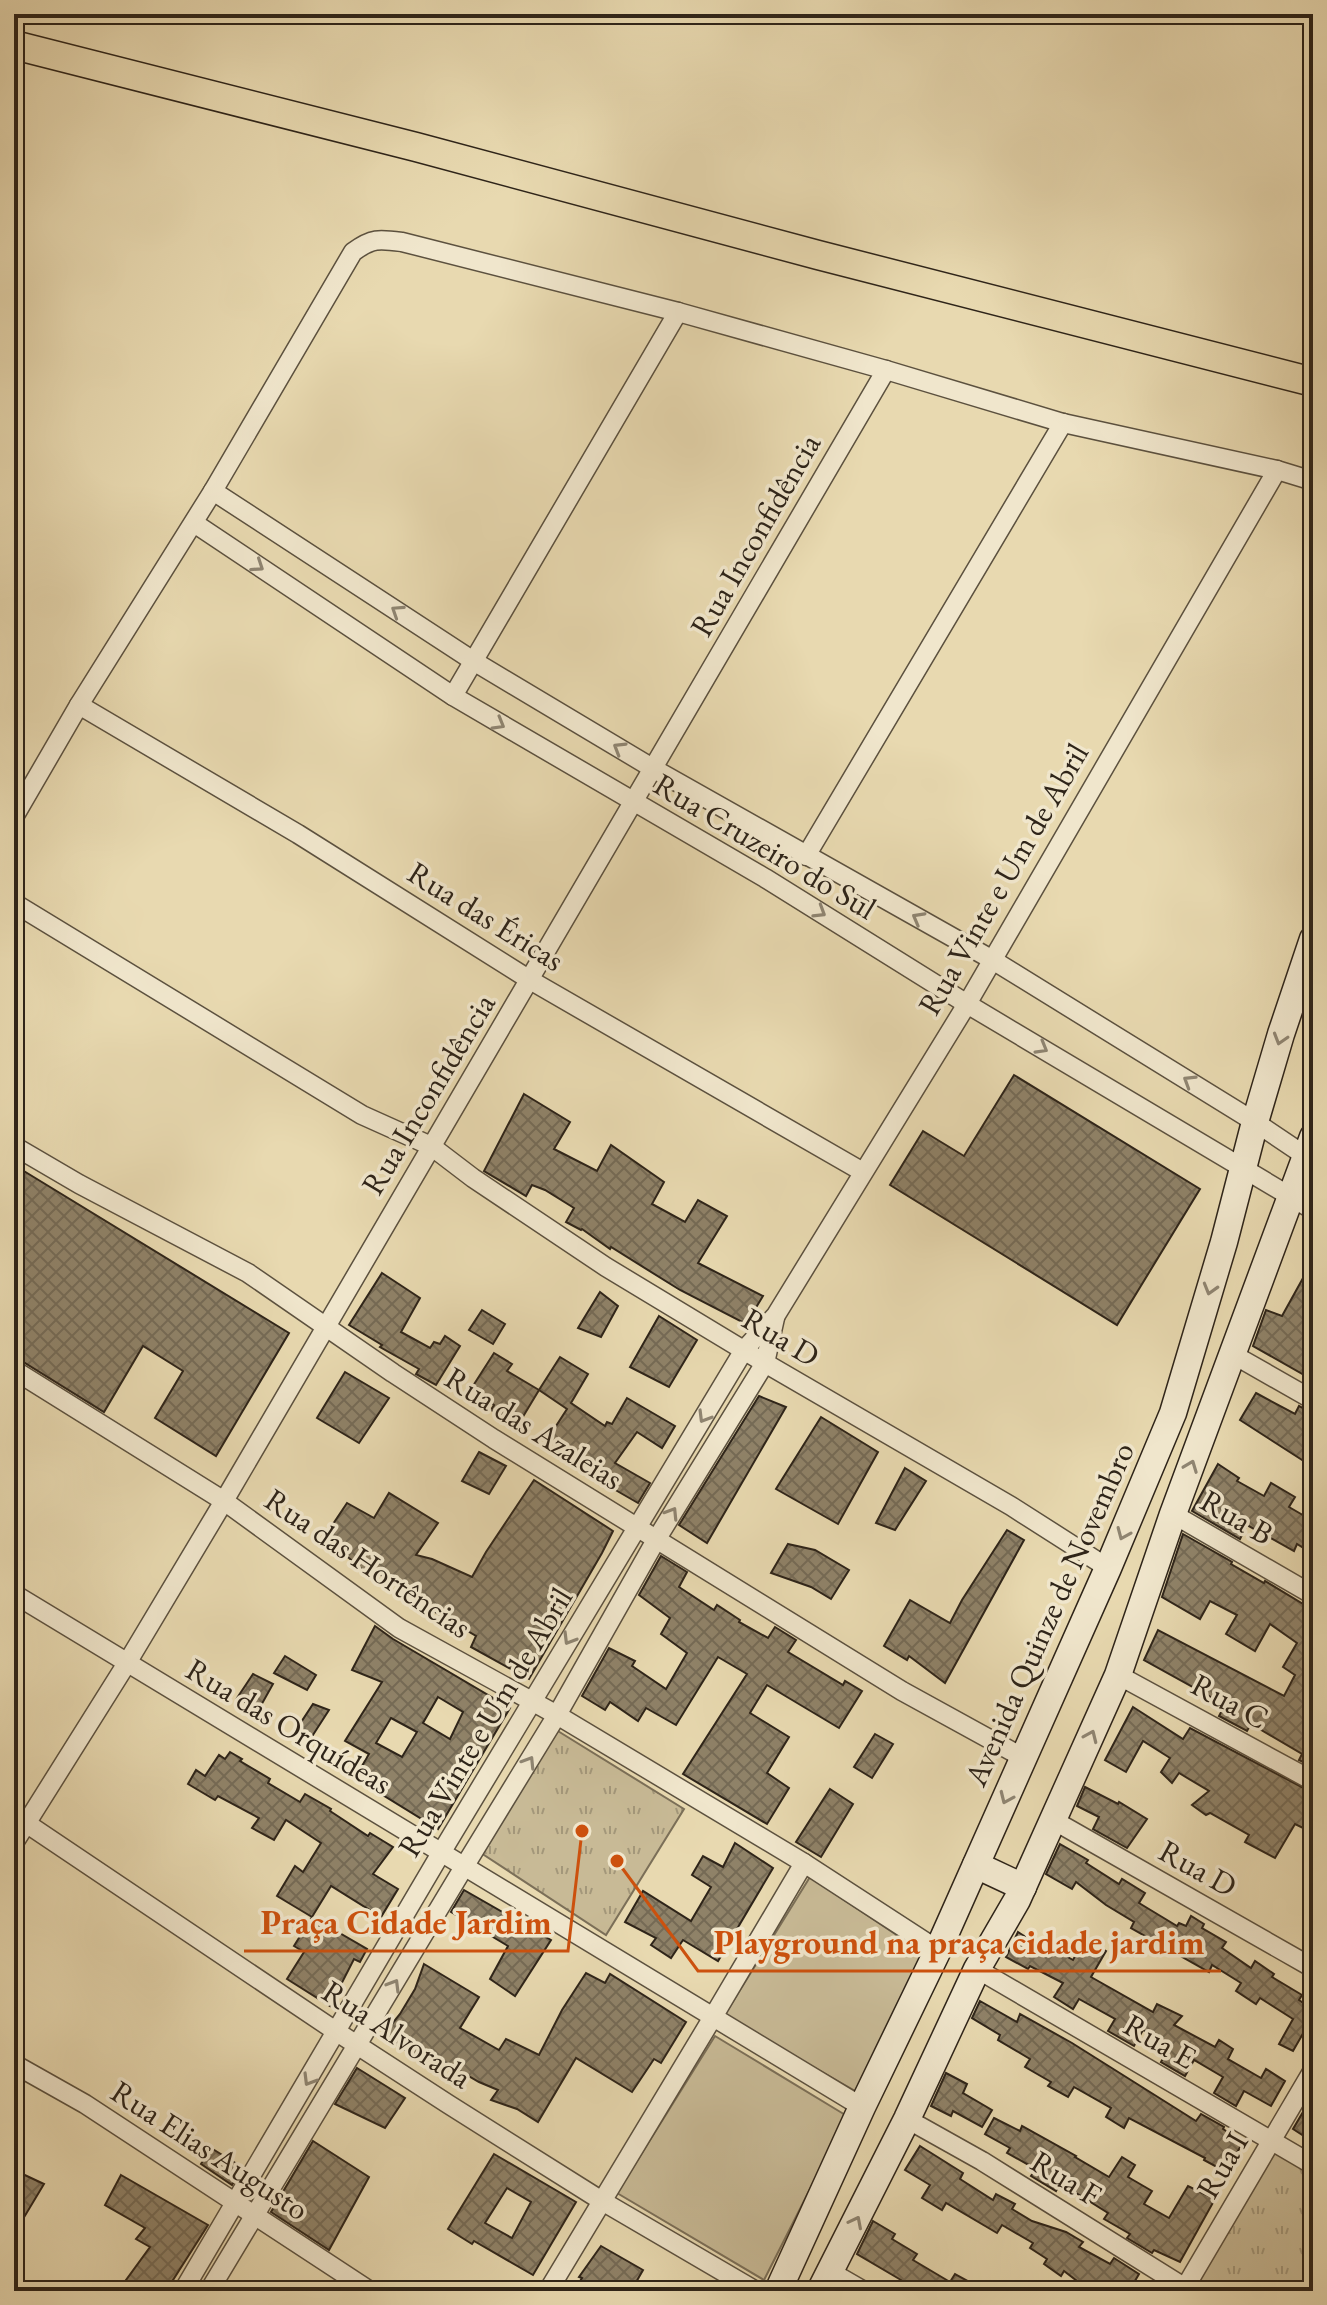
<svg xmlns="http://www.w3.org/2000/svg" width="1327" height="2305" font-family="'EB Garamond',serif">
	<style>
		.grass { fill: #c8ba96; stroke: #7b6f58; stroke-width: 2 }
		.park { fill: url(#park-tufts); stroke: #7b6f58; stroke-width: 2 }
		.building { fill: url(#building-cross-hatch); stroke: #2e2419; stroke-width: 2; fill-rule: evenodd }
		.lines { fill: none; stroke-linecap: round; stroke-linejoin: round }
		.street-casing { stroke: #5c513f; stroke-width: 21 }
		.secondary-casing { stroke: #2e2419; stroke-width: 29 }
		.primary-casing { stroke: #2e2419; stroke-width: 31 }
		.street { stroke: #f0e6cc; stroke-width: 18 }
		.secondary { stroke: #f0e6cc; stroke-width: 26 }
		.primary { stroke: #e8d9b0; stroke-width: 28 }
		.oneway { stroke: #8f8572 }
		.labels { text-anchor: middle; stroke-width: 7; stroke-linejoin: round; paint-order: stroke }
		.street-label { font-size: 32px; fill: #2e2419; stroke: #f0e6cc }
		.leader { fill: none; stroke: #cc510e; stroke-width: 3 }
		.callout-dot { fill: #cc510e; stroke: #f0e6cc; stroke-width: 3 }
		.callout-label { font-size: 34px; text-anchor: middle; font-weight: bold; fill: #cc510e; stroke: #f0e6cc; stroke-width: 7; stroke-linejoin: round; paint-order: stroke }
	</style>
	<defs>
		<pattern id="park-tufts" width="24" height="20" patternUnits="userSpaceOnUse" patternTransform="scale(2)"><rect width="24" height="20" fill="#c8ba96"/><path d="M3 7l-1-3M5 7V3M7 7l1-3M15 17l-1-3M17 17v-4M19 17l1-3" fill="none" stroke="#a3977a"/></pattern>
		<pattern id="building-cross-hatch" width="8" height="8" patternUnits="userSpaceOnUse" patternTransform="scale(2)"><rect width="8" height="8" fill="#8f8268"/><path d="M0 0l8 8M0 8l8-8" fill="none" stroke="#756a55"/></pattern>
	</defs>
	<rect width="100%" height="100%" fill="#e8d9b0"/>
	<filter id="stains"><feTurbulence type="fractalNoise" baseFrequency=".0025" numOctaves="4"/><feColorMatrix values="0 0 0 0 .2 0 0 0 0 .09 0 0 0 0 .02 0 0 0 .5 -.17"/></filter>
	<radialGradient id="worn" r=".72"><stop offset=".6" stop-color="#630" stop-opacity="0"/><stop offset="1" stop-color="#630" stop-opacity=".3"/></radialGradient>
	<g class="grass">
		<path d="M810,1877L925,1954L857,2092L724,2016Z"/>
		<path d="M715,2036L847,2116L764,2280L617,2193Z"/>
	</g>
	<g class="park">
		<path d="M553,1728L684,1809L606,1935L481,1853Z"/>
		<path d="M1274,2150L1313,2172V2291H1214L1204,2285L1200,2279Z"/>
	</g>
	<g class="building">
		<path d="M1014,1075L1200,1189L1117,1325L890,1185L923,1131L964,1156Z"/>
		<path d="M524,1094L570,1122L554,1149L597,1171L611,1145L664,1182L652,1204L685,1222L698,1200L727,1216L698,1263L763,1296L746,1324L680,1290L611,1247L610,1249L582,1229L581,1230L566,1222L574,1208L545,1190L532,1185L526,1196L484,1171Z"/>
		<path d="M14,1165L289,1333L216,1456L155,1418L183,1371L143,1346L104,1412L20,1360L14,1358Z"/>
		<path d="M1313,1260V1380L1253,1346L1266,1310L1282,1316Z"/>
		<path d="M382,1273L420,1298L401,1332L430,1348L434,1342L440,1344L445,1336L460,1346L436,1385L416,1374L419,1369L380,1347L382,1345L349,1325Z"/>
		<path d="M600,1292L618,1306L601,1337L578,1328Z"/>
		<path d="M482,1310L505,1324L493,1344L469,1330Z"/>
		<path d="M659,1316L697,1340L669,1387L630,1367Z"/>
		<path d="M494,1353L512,1364L507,1371L539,1390L518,1425L491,1410L494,1405L471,1389Z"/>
		<path d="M560,1357L588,1374L571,1403L605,1426L607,1422L612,1424L627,1398L675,1426L662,1448L637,1432L615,1463L650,1483L638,1503L579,1469L584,1461L547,1440L567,1409L539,1390Z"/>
		<path d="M345,1372L389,1398L359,1443L317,1418Z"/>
		<path d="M1256,1393L1295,1414L1299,1406L1313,1414V1467L1240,1420Z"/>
		<path d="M759,1396L786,1407L707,1543L679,1525Z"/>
		<path d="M821,1417L878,1452L838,1524L776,1489Z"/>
		<path d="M479,1452L506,1466L489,1494L462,1481Z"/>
		<path d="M1218,1464L1239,1478L1237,1481L1264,1496L1271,1483L1295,1497L1289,1507L1313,1521V1554L1297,1544L1294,1551L1247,1525L1240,1539L1192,1511Z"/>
		<path d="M905,1468L926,1481L895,1530L876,1523Z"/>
		<path d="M534,1480L613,1531L602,1553L529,1679L471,1647L476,1636L411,1598L397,1583L369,1569L366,1573L349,1558L321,1542L347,1503L374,1518L389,1493L438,1523L416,1555L432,1559L472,1577L486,1552Z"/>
		<path d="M1007,1530L1024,1540L945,1683L909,1656L907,1660L884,1646L910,1600L950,1623L962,1600Z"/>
		<path d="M1183,1534L1232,1562L1231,1564L1264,1583L1265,1581L1313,1610V1767L1299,1760L1302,1754L1251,1724L1247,1731L1219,1716L1225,1705L1144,1660L1158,1630L1284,1696L1295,1675L1283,1667L1297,1643L1270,1624L1255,1651L1226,1634L1237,1615L1210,1601L1200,1619L1162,1597Z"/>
		<path d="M788,1544L815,1550L849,1570L831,1599L811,1587L771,1573Z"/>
		<path d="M661,1556L687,1572L679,1587L714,1610L717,1605L740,1620L739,1622L768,1638L775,1627L796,1640L788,1652L843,1685L845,1681L862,1691L839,1728L767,1685L750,1713L789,1737L767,1773L789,1788L767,1824L683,1774L747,1674L718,1657L676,1725L646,1708L638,1721L610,1702L605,1710L582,1696L609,1648L635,1661L632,1666L666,1689L687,1653L661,1634L670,1618L639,1595Z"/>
		<path d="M375,1626L393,1639L510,1708L438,1829L355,1778L369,1754L345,1741L382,1682L352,1670ZM438,1697L463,1712L450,1739L423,1723ZM391,1718L417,1732L402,1757L376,1743Z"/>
		<path d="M285,1656L316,1675L307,1690L274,1673Z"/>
		<path d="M253,1674L273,1684L259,1709L237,1698Z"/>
		<path d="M313,1704L329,1710L311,1738L296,1730Z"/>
		<path d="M1133,1707L1183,1739L1190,1728L1313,1793V1811L1303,1828L1295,1824L1275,1858L1245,1842L1249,1835L1210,1813L1206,1815L1192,1805L1209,1791L1179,1773L1172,1783L1161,1772L1170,1758L1143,1741L1126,1772L1105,1760Z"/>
		<path d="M875,1734L893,1744L872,1778L854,1767Z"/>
		<path d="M230,1752L242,1759L240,1761L270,1779L268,1783L300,1802L305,1794L331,1809L330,1811L368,1836L370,1833L393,1847L373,1874L398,1889L381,1917L331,1886L312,1917L277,1896L295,1866L303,1872L321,1843L286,1820L274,1840L252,1828L259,1818L218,1796L215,1800L188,1784L196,1770L205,1776L219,1755L225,1759Z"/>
		<path d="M1085,1787L1118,1804L1119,1802L1147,1819L1127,1848L1093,1829L1099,1817L1077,1806Z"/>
		<path d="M830,1789L853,1804L821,1857L796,1842Z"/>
		<path d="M735,1843L773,1868L718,1961L683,1940L671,1958L651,1945L656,1938L625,1922L643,1891L691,1921L711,1887L692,1875L703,1856L723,1867Z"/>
		<path d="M1060,1844L1088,1860L1086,1863L1119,1884L1122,1879L1145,1893L1139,1903L1177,1926L1179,1923L1186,1926L1191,1916L1204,1924L1202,1928L1226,1942L1222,1948L1251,1968L1255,1961L1274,1974L1272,1977L1302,1995L1299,2000L1313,2010V2016L1293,2051L1279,2044L1293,2019L1260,1998L1256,2004L1236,1991L1241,1983L1212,1965L1209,1972L1131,1928L1134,1922L1106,1905L1076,1882L1072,1889L1046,1874Z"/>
		<path d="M464,1890L551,1940L515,1996L490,1979L508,1946L451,1912Z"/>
		<path d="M312,1917L367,1949L360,1962L354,1959L330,2006L287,1979L304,1952L294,1946Z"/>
		<path d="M1018,1932L1046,1950L1048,1946L1073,1960L1085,1939L1106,1951L1091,1977L1153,2012L1157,2004L1182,2016L1174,2025L1215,2047L1219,2040L1233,2049L1228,2059L1261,2078L1266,2069L1285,2081L1271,2106L1244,2091L1236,2106L1214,2093L1223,2077L1194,2060L1185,2076L1161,2062L1170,2045L1143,2030L1134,2046L1108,2031L1115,2019L1079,1999L1073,2009L1054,1997L1063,1983L1030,1966L1028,1969L1006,1957Z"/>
		<path d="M424,1964L479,1997L460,2028L499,2050L506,2039L539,2055L562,2010L586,1973L605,1983L610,1974L686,2022L661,2063L654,2059L632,2092L576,2058L538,2122L517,2109L491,2100L498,2090L479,2082L429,2053L423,2062L383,2035L400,2014L415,1989Z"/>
		<path d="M980,2001L1017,2022L1020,2014L1072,2043L1196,2121L1201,2114L1224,2127L1223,2129L1243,2142L1226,2172L1204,2160L1205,2158L1129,2118L1124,2128L1106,2117L1111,2108L1074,2087L1068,2097L1048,2086L1051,2082L1025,2067L1030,2059L998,2040L1000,2035L972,2018Z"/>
		<path d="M357,2068L405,2098L385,2128L335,2104Z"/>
		<path d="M946,2073L967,2084L963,2093L992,2110L982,2127L953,2111L951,2116L931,2106Z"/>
		<path d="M1313,2095V2142L1293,2129Z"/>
		<path d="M994,2118L1020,2131L1022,2126L1076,2156L1075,2157L1109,2177L1122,2157L1135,2165L1128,2177L1152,2191L1144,2204L1169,2218L1188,2186L1215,2199L1180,2262L1154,2250L1152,2253L1127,2238L1130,2234L1104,2219L1108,2213L1060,2183L1056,2191L1031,2176L1036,2169L1007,2153L1010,2148L985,2134Z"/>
		<path d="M313,2141L369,2177L329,2250L271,2212Z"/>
		<path d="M920,2146L963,2173L960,2179L993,2200L996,2194L1015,2204L1012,2209L1032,2221L1066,2232L1083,2242L1079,2247L1110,2264L1114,2258L1139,2274L1129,2291H1111L1097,2283L1092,2291H1090L1064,2271L1061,2276L1044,2264L1047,2259L1030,2248L1033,2243L1002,2225L997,2233L946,2203L942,2210L922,2198L930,2185L905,2170Z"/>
		<path d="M211,2148L242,2167L232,2185L201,2164Z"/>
		<path d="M494,2154L576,2202L533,2275L474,2241L472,2244L448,2229ZM507,2188L531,2202L512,2238L485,2223Z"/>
		<path d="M14,2170L44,2184L14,2234Z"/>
		<path d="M121,2175L208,2225L166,2291H118L150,2247L136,2239L145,2228L105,2205Z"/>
		<path d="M873,2221L895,2234L892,2239L917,2254L913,2260L950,2282L955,2274L986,2291H895L901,2280L857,2254Z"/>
		<path d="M601,2246L643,2270L631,2291H574L582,2278L579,2277Z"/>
	</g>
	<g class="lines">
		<defs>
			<g id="street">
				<path d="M213,491L475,662L654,769L991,959L1255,1122L1313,1161"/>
				<path d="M194,523L453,696L765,878L967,1004L1313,1210"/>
				<path d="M453,696L678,312"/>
				<path d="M79,705L298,834L530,980L863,1172"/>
				<path d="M14,817L79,705L213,491L353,252C372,238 379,239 402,242L678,312L886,370L1063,423L1277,470L1313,481"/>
				<path d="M806,856L1063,423"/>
				<path d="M14,903L362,1115L431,1146L473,1178L606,1267L765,1363L1011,1506L1108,1568"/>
				<path d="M14,1146L79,1184L248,1273L393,1373L494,1439L902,1691L1024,1758"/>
				<path d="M1234,1355L1313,1400"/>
				<path d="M14,1370L224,1501L399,1628L557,1715L804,1863L938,1950"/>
				<path d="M1173,1514L1313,1595"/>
				<path d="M14,1594L862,2107"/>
				<path d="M1118,1675L1313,1781"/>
				<path d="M14,1815L337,2032L448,2104L602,2201L756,2291"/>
				<path d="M1053,1820L1313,1968"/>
				<path d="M14,1843L127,1663L224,1501L886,370"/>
				<path d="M977,1969L1313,2165"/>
				<path d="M14,2064L85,2104L370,2291"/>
				<path d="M907,2119L982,2161L1190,2291"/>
				<path d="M831,2272L864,2291"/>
				<path d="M183,2291L441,1853L744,1350L776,1315L967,1004L1277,470"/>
				<path d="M209,2291L464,1867L557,1715L656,1540L765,1363L775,1318"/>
				<path d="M548,2291L713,2017L804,1863"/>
				<path d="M1183,2291L1313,2070"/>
			</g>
			<g id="secondary">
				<path d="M976,1865L1023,1887"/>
				<path d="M778,2291L862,2107L938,1950L1108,1568L1173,1413L1224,1242L1255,1122L1281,1034L1313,939"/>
				<path d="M820,2291L907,2119L977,1969L1017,1900L1118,1675L1173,1514L1313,1137"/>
			</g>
			<path id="primary" d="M14,45L416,147L818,255L1313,382"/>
		</defs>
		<use href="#street" class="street-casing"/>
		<use href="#secondary" class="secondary-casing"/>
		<use href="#primary" class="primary-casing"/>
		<use href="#street" class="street"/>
		<use href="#secondary" class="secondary"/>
		<use href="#primary" class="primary"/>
	</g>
	<defs><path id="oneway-chevron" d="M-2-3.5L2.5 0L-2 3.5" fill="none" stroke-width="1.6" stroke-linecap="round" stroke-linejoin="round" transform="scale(2)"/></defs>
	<g class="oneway">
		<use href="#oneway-chevron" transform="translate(258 566) rotate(34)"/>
		<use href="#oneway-chevron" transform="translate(397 611) rotate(-147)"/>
		<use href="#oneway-chevron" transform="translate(499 724) rotate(30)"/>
		<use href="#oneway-chevron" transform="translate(619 748) rotate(-149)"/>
		<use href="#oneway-chevron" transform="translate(820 912) rotate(32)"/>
		<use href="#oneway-chevron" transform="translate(918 918) rotate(-151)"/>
		<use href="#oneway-chevron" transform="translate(1280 1039) rotate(107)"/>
		<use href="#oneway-chevron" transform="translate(1042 1048) rotate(30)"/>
		<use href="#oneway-chevron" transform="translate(1189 1081) rotate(-148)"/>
		<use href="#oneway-chevron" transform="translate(1210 1289) rotate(106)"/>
		<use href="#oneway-chevron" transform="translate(704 1417) rotate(121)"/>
		<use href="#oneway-chevron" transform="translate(1191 1466) rotate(-69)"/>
		<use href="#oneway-chevron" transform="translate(672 1513) rotate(-58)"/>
		<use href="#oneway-chevron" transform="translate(1123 1534) rotate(113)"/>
		<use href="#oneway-chevron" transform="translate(569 1639) rotate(121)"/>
		<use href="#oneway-chevron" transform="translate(1091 1736) rotate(-66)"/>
		<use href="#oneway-chevron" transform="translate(529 1762) rotate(-58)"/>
		<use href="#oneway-chevron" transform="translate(1006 1798) rotate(114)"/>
		<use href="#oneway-chevron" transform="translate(394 1985) rotate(-59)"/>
		<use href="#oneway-chevron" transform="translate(309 2080) rotate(121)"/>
		<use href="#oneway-chevron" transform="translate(856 2222) rotate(-63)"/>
	</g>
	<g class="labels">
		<g class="street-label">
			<text transform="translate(755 535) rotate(-60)" y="11">Rua Inconfidência</text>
			<text transform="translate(765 846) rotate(31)" y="11">Rua Cruzeiro do Sul</text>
			<text transform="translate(1003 879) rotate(-60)" y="11">Rua Vinte e Um de Abril</text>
			<text transform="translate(486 916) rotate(32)" y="11">Rua das Éricas</text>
			<text transform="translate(428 1094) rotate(-59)" y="11">Rua Inconfidência</text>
			<text transform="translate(781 1337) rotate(31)" y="11">Rua D</text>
			<text transform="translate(534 1428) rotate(32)" y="11">Rua das Azaleias</text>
			<text transform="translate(1237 1517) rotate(30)" y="11">Rua B</text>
			<text transform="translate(368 1563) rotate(34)" y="11">Rua das Hortências</text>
			<text transform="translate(1049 1614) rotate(-66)" y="11">Avenida Quinze de Novembro</text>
			<text transform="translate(1230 1701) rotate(28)" y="11">Rua C</text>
			<text transform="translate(485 1722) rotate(-59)" y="11">Rua Vinte e Um de Abril</text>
			<text transform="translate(289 1726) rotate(31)" y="11">Rua das Orquídeas</text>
			<text transform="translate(1198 1868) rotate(29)" y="11">Rua D</text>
			<text transform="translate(397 2034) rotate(33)" y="11">Rua Alvorada</text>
			<text transform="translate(1160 2041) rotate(30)" y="11">Rua E</text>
			<text transform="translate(210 2150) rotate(33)" y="11">Rua Elias Augusto</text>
			<text transform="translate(1222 2165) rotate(-60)" y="11">Rua I</text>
			<text transform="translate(1066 2178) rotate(32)" y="11">Rua F</text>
		</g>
	</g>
	<path class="leader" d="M582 1831L568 1951H244M617 1861L698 1971H1221"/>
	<g class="callout-dot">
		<circle cx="582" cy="1831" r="8"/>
		<circle cx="617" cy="1861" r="8"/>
	</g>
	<g class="callout-label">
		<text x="406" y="1934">Praça Cidade Jardim</text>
		<text x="959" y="1954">Playground na praça cidade jardim</text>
	</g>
	<rect width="1327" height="2305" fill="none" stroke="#e8d9b0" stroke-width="48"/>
	<rect x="16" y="16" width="1295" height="2273" fill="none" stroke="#2e2419" stroke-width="4"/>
	<rect x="24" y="24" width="1279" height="2257" fill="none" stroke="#2e2419" stroke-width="2"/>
	<rect width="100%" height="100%" filter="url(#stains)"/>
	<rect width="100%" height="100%" fill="url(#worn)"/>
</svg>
